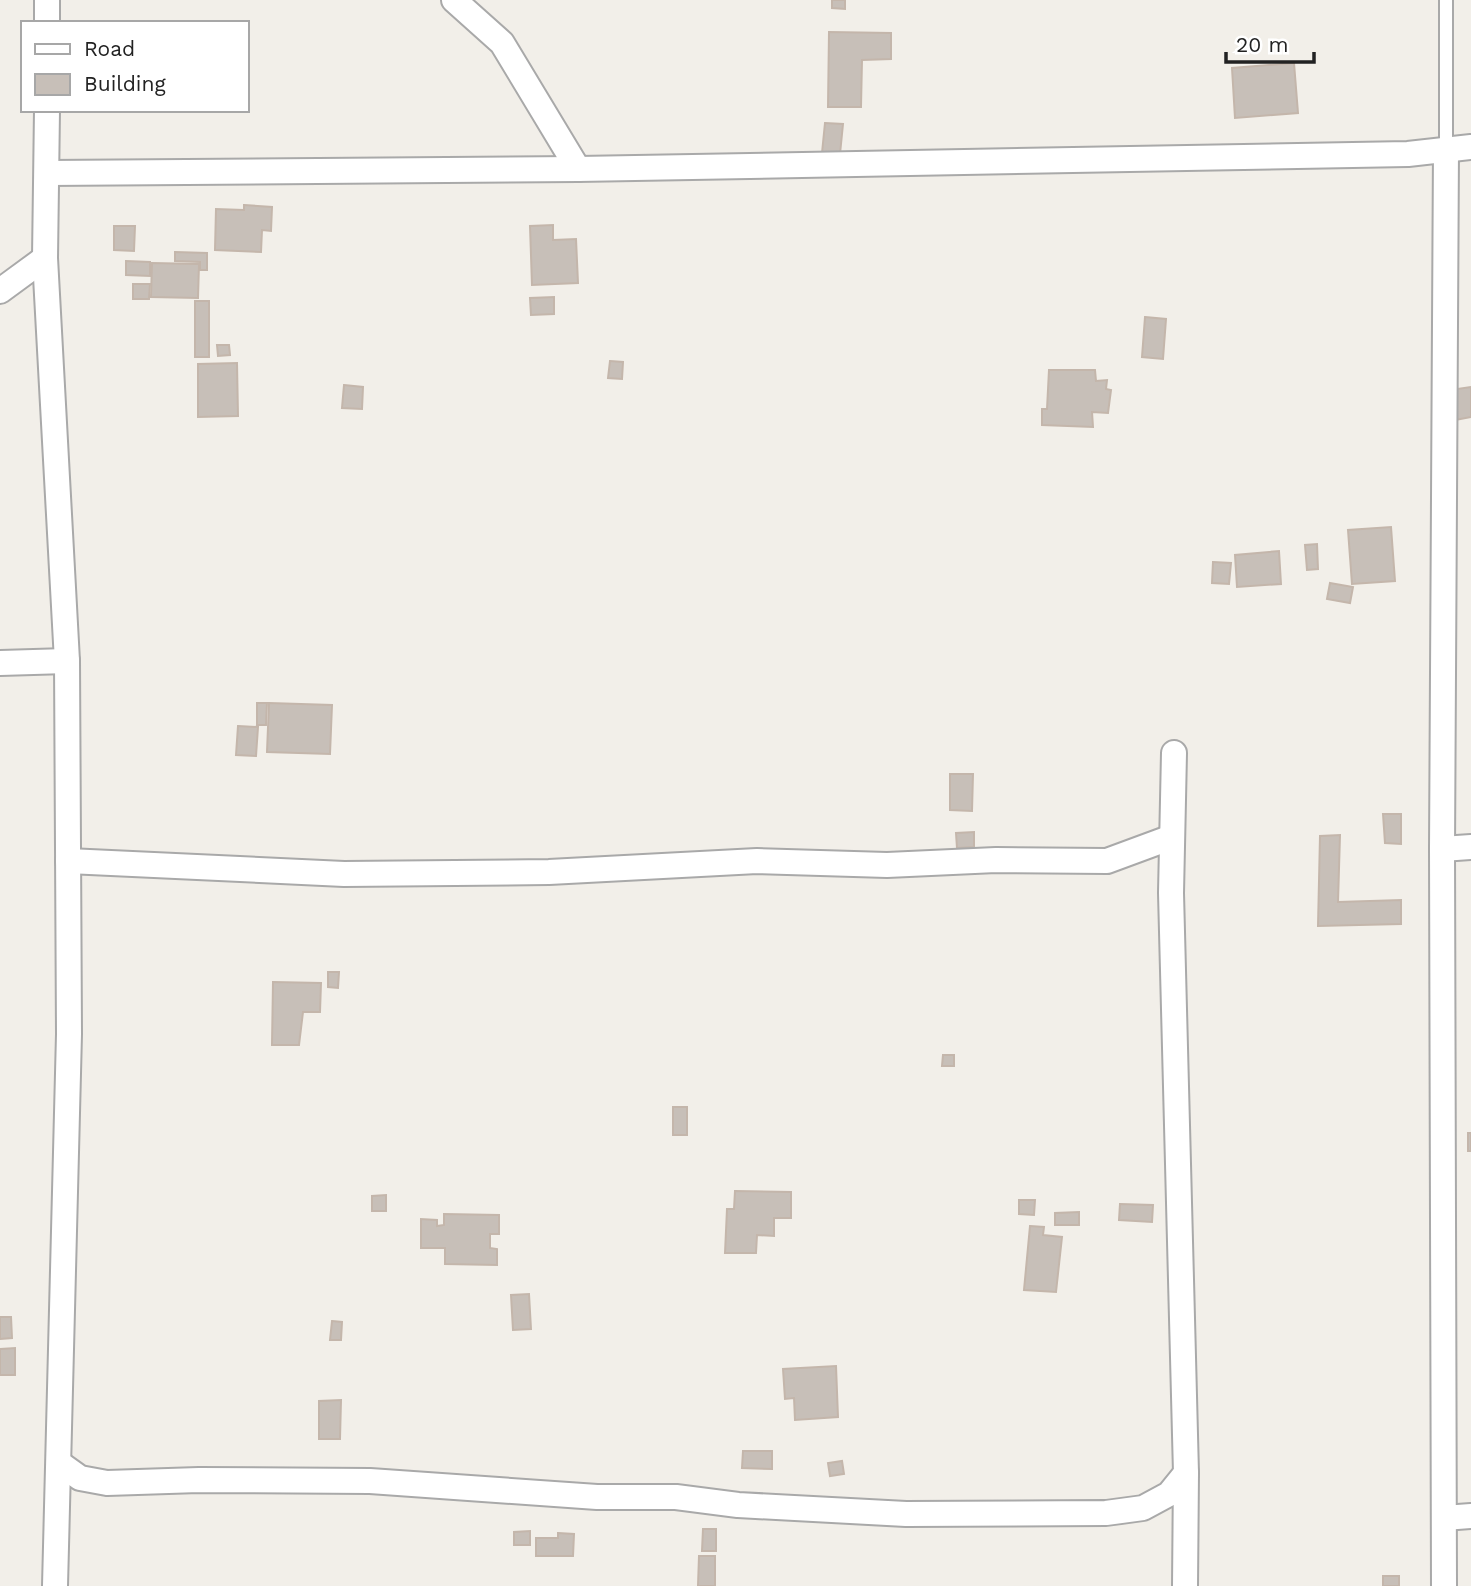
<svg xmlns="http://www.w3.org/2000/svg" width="1471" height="1586" font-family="'Work Sans',sans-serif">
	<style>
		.building { fill: #c7bfb8; stroke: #c4b6ab; stroke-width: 2 }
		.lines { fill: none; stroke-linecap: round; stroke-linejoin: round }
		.lane-casing { stroke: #a9a9a9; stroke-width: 16 }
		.street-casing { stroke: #a9a9a9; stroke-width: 28 }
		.lane { stroke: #fff; stroke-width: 12 }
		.street { stroke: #fff; stroke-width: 24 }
	</style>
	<rect width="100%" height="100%" fill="#f2efe9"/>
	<g class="building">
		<path d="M832,0H845V9L832,8Z"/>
		<path d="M829,32L891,33V59L862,60L861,107H828Z"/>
		<path d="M1294,63L1298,113L1235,118L1232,68Z"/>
		<path d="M825,123L843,124L840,154L822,153Z"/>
		<path d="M244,205L272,207L271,231L262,230L261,252L215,250L216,209L244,210Z"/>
		<path d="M553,225V240L576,239L578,283L532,285L530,226Z"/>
		<path d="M114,226H135L134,251L114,250Z"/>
		<path d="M175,252L207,253V270H200V262L175,261Z"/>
		<path d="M126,261L150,262V276L126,275Z"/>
		<path d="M152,263L199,264L198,298L151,297Z"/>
		<path d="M133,284H150L149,299H133Z"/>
		<path d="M554,297V314L531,315L530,298Z"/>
		<rect x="195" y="301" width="14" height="56"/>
		<path d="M1145,317L1166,319L1163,359L1142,357Z"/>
		<path d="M217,345H229L230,355L218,356Z"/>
		<path d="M610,361L623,362L622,379L608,378Z"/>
		<path d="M237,363L238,416L198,417V364Z"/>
		<path d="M1049,370H1095L1096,381L1107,380L1106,389L1111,390L1108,413L1092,412L1093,427L1042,425V409H1047Z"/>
		<path d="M344,385L363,387L362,409L342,408Z"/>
		<path d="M1471,387V417L1455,420L1450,390Z"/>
		<path d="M1391,527L1395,581L1352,584L1348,530Z"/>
		<path d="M1317,544L1318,569L1307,570L1305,545Z"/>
		<path d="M1279,551L1281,584L1237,587L1235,555Z"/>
		<path d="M1213,562L1231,563L1229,584L1212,583Z"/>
		<path d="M1330,583L1353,587L1350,603L1327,599Z"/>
		<path d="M257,703H267L266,725H257Z"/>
		<path d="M269,703L332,705L330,754L267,752Z"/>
		<path d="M238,726L258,727L256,756L236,755Z"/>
		<path d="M950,774H973L972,811L950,810Z"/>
		<path d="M1383,814H1401V844L1385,843Z"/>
		<path d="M974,832V847L957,848L956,833Z"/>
		<path d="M1340,835L1338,902L1401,900V924L1318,926L1320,836Z"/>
		<path d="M328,972H339L338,988L328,987Z"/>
		<path d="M273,982L321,983L320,1012H303L299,1045H272Z"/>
		<path d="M943,1055H954V1066H942Z"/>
		<rect x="673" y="1107" width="14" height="28"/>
		<rect x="1468" y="1133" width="3" height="18"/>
		<path d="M735,1191L791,1192V1218H774V1236L757,1235L756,1253H725L727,1209H734Z"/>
		<path d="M386,1195V1211H372V1196Z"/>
		<path d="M1019,1200H1035L1034,1215L1019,1214Z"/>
		<path d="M1120,1204L1153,1205L1152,1222L1119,1220Z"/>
		<path d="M1079,1212V1225H1055V1213Z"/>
		<path d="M444,1214L499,1215V1234H490V1248L497,1249V1265L445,1264V1248H421V1219L437,1220V1226L444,1225Z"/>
		<path d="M1030,1226L1044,1227L1043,1235L1062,1237L1056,1292L1024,1290Z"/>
		<path d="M529,1294L531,1329L513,1330L511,1295Z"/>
		<path d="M0,1317H11L12,1338L0,1339Z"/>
		<path d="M332,1321L342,1322L341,1340H330Z"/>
		<path d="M15,1348V1375H0V1349Z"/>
		<path d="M836,1366L838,1417L795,1420L794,1398L785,1399L783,1369Z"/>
		<path d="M341,1400L340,1439H319V1401Z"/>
		<path d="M743,1451H772V1469L742,1468Z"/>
		<path d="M842,1461L844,1474L830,1476L828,1463Z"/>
		<path d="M703,1529H716V1551H702Z"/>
		<path d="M530,1531V1545H514V1532Z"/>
		<path d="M558,1533L574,1534L573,1556H536V1538H558Z"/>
		<path d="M699,1556H715V1586H698Z"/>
		<rect x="1383" y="1576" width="16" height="10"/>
	</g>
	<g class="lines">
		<defs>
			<path id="lane" d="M1446,0V149"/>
			<g id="street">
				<path d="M47,0V23"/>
				<path d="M454,0L502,43L578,169"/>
				<path d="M47,110L45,258L67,661L69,1034L55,1586"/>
				<path d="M47,173L578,169L1408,154L1471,147"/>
				<path d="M0,291L45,258"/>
				<path d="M0,663L67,661"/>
				<path d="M1174,753L1171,893L1186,1473L1185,1586"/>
				<path d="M1442,849L1471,847"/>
				<path d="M68,861L344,874L549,872L757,861L887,865L996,860L1107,861L1172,837"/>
				<path d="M59,1463L80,1478L107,1483L199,1480L370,1481L597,1497H676L738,1505L906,1514L1106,1513L1143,1508L1169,1494L1186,1473"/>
				<path d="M1444,1518L1471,1516"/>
				<path d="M1444,1586L1442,849L1446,149"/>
			</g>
		</defs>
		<use href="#lane" class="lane-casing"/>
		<use href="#street" class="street-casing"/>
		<use href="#lane" class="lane"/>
		<use href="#street" class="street"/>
	</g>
	<rect x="21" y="21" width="228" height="91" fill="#ffffff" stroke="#a7a7a7" stroke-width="2"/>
	<rect x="35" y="44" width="35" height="10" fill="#ffffff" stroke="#a7a7a7" stroke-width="2"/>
	<text x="84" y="56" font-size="21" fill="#222222">Road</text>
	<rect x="35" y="74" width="35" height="21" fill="#c7bfb8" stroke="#a7a7a7" stroke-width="2"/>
	<text x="84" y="91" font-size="21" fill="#222222">Building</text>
	<path d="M1226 52v10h88v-10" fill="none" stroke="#222222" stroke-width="3.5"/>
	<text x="1236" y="52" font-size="21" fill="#222222" stroke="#ffffff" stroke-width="5" paint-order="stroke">20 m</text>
</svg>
